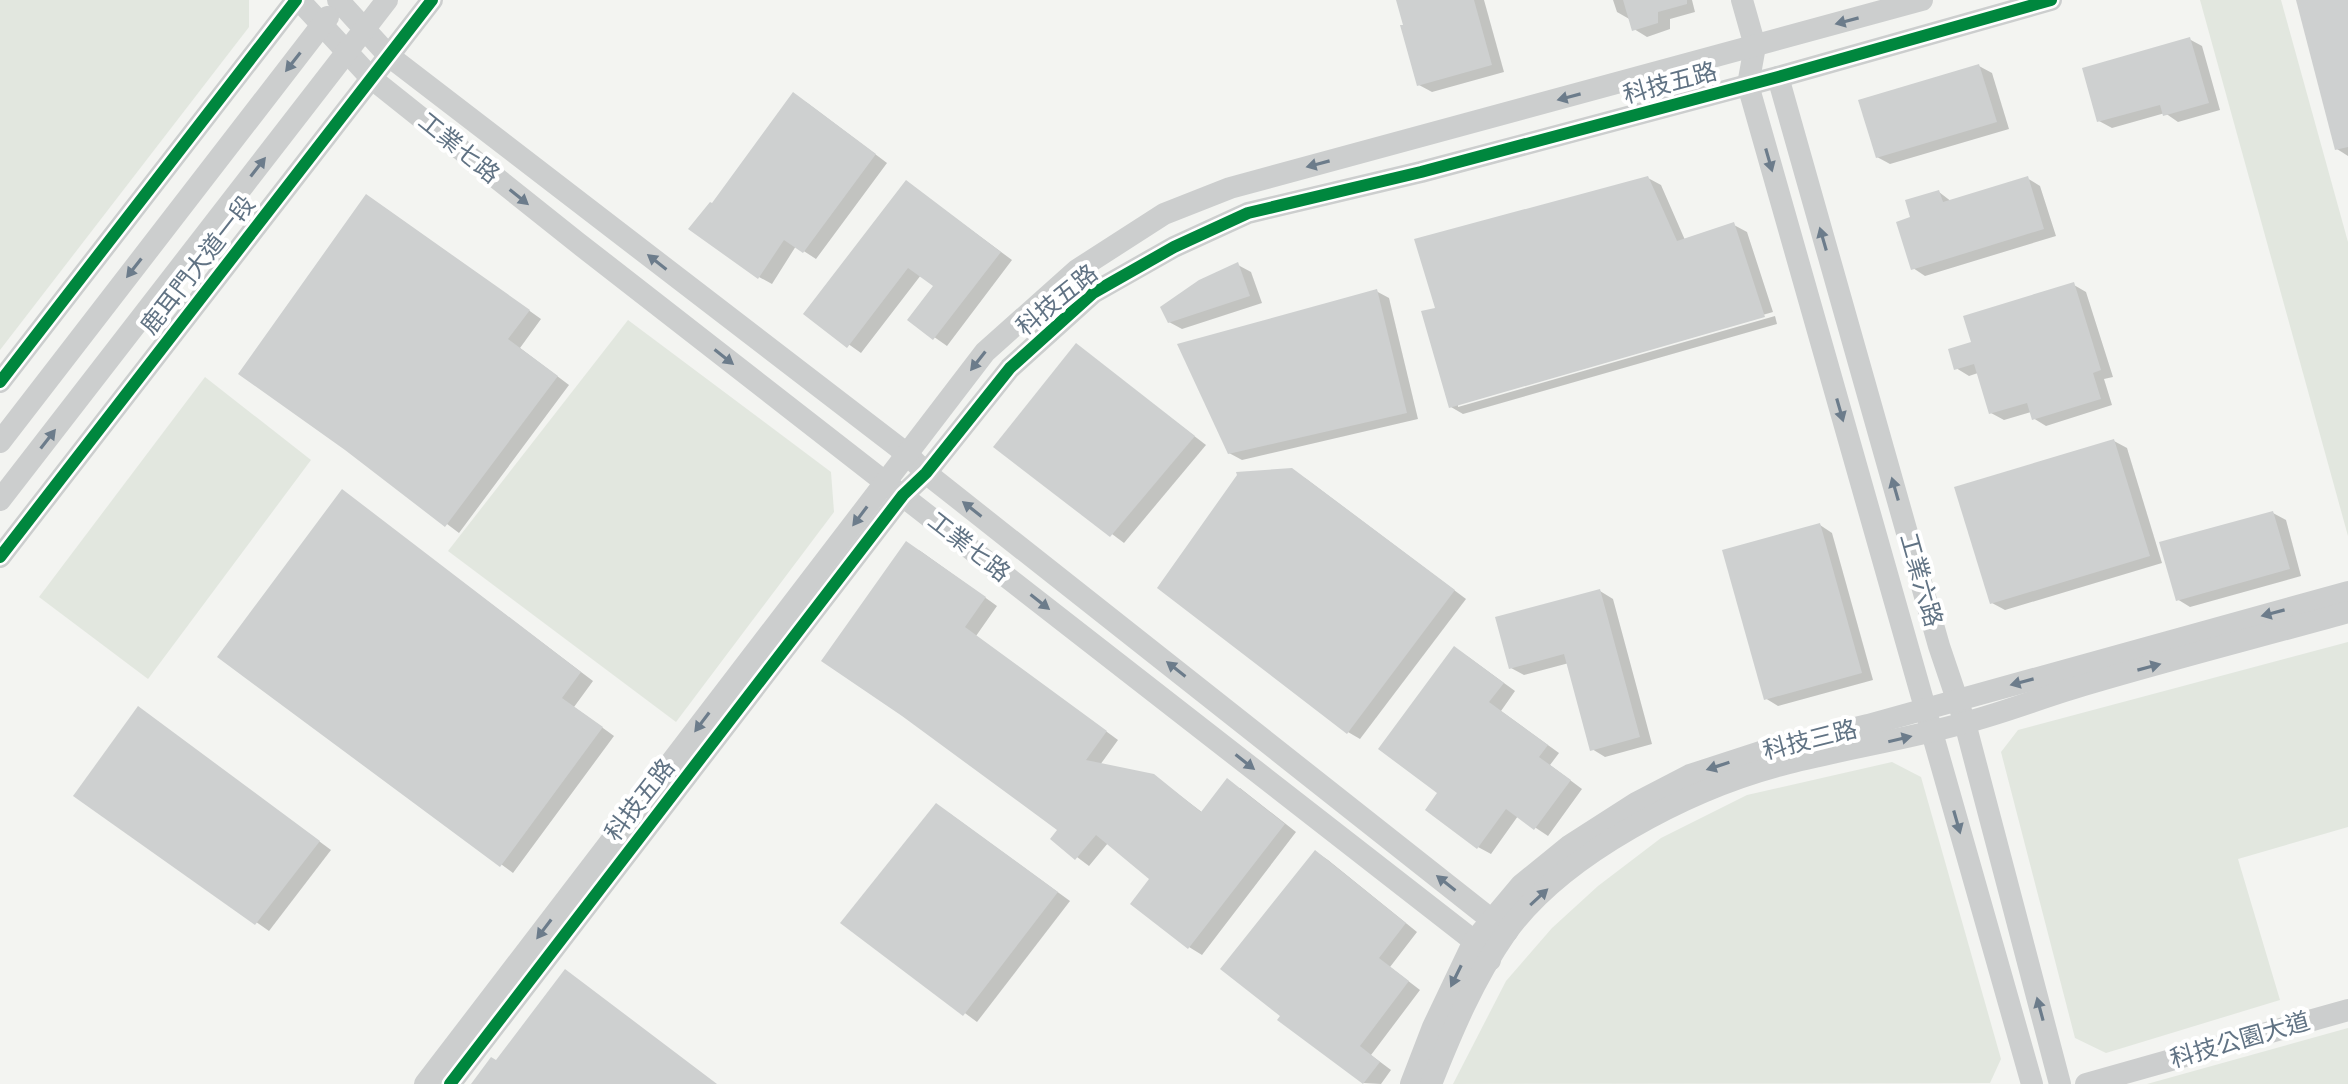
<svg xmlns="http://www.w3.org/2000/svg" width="2348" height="1084" font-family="Roboto,'Noto Sans TC',sans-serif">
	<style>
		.green { fill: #e2e7df }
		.shadow { fill: #0003 }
		.building { fill: #ced0d0 }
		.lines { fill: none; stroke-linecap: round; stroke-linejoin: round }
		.minor { stroke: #cccece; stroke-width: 22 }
		.cycleway-casing { stroke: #fff; stroke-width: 17 }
		.cycleway { stroke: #00873e; stroke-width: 12 }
		.oneway { fill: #6c7c8b }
		.labels { text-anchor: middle; stroke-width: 8; stroke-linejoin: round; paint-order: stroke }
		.street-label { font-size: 24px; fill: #617384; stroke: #fff }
	</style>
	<rect width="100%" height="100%" fill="#f3f4f1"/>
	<g class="green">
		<path d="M0,0H249V27L0,350Z"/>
		<path d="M2200,0H2281L2348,242V536Z"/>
		<path d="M628,320L831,472L834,512L676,722L448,551Z"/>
		<path d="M205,377L311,460L148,679L39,597Z"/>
		<path d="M2348,642V827L2238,859L2280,1000L2106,1053L2075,1038L2001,752L2018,730Z"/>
		<path d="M1892,762L1921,777L2001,1059L1990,1083L1453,1084L1506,981L1552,928L1598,886L1661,838L1747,795Z"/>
		<path d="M2348,1028V1084H2147Z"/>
	</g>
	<g class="shadow">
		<path d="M1398,0H1484L1504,72L1432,92L1419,85Z"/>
		<path d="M1613,0H1692L1695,12L1670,19V29L1647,37L1634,29L1631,20L1617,12Z"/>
		<path d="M2298,0H2348V156L2337,149Z"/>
		<path d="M2189,39L2202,46L2220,110L2178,122L2165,113L2112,128L2099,121Z"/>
		<path d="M1979,66L1992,73L2009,129L1890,164L1877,157Z"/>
		<path d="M806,102L887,163L816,259L796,246L772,284L759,277L713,206Z"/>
		<path d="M1648,178L1661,185L1685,240L1734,225L1747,232L1773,312L1458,403V407L1775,316L1777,324L1463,414L1451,407L1437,309Z"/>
		<path d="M2027,178L2040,186L2056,236L1925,276L1913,268L1912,219L1939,192L1952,202Z"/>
		<path d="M906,182L1012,260L947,346L910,320L935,286L921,275L861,353L806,314Z"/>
		<path d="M379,204L541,319L520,348L569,385L459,533L346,448Z"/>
		<path d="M1238,265L1251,272L1262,303L1182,329L1169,322Z"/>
		<path d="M2074,285L2086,292L2113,377L2104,379L2112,405L2046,426L2033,418L2031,412L2004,420L1991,413L1978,373L1969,376L1956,368L1974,343Z"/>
		<path d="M1376,291L1389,298L1418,419L1242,460L1229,453Z"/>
		<path d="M1077,346L1206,445L1124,543L996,447Z"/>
		<path d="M2114,441L2127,448L2162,563L2005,610L1992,603Z"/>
		<path d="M1305,478L1466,599L1360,739L1348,732Z"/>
		<path d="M342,491L593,681L574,707L614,736L513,873L220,657Z"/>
		<path d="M2273,513L2286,520L2301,576L2190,607L2177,599Z"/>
		<path d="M1820,525L1832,533L1873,680L1778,706L1765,698Z"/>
		<path d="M919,550L997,606L976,636L1118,740L1100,765L1153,775L1203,813L1240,788L1296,832L1202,955L1189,947L1152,879L1108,843L1089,866L1053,839L1060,830Z"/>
		<path d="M1600,591L1613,599L1652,744L1605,757L1592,749L1569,663L1524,675L1511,668Z"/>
		<path d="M1467,656L1515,691L1501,711L1559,753L1550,765L1582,789L1548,836L1518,816L1491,854L1478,847L1440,793Z"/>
		<path d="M139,708L331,850L269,931L76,796Z"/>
		<path d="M949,813L1070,901L977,1022L843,923Z"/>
		<path d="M1316,852L1328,860L1417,932L1390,967L1420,990L1371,1055L1391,1070L1381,1084L1363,1083Z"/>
	</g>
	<g class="building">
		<path d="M1396,0H1474L1492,65L1417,86L1400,25H1403Z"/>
		<path d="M1623,0H1687V4L1658,12V23L1632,31Z"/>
		<path d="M2296,0H2348V147L2335,150Z"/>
		<path d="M2190,37L2209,103L2163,116L2160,105L2097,122L2082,68Z"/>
		<path d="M1979,64L1997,122L1876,158L1858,100Z"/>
		<path d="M793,92L876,154L803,253L784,240L758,279L688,229L710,202L712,203Z"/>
		<path d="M1648,176L1677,241L1734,222L1765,317L1449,408L1421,311L1435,308L1414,239Z"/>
		<path d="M2028,176L2044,229L1911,270L1896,222L1910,217L1905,200L1939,190L1943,202Z"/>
		<path d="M906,180L1001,252L933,340L907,320L933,286L908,268L847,348L803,314Z"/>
		<path d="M366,194L530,310L508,339L558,376L445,527L345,450L238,374Z"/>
		<path d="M1238,262L1250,296L1168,323L1160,307L1199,280Z"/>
		<path d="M2074,282L2101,370L2093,373L2101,399L2032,420L2027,403L1989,414L1974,364L1954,370L1948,349L1971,342L1963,316Z"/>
		<path d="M1377,289L1407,413L1228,454L1177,344Z"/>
		<path d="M1076,343L1195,436L1110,537L993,447Z"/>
		<path d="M2114,439L2150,556L1990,604L1954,487Z"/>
		<path d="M1292,468L1455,590L1347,734L1157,588L1237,475L1236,472Z"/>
		<path d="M342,489L581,672L562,698L603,727L500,867L217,657Z"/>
		<path d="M2273,511L2290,569L2176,601L2159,542Z"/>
		<path d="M1820,523L1862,673L1764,700L1722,550Z"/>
		<path d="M906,541L986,597L965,627L1107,731L1086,760L1154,774L1201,812L1227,778L1285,824L1188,949L1130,904L1149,879L1096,835L1075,860L1050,839L1057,830L902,716L821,661Z"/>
		<path d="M1600,589L1640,737L1590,751L1564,654L1509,669L1495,617Z"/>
		<path d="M1454,646L1504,683L1489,702L1548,745L1539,757L1571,780L1534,830L1506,809L1477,849L1425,810L1437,793L1378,749Z"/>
		<path d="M138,706L320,841L255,925L73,796Z"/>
		<path d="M936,803L1058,892L963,1016L840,923Z"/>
		<path d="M1315,850L1406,923L1379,958L1409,981L1360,1046L1380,1062L1363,1084L1277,1020L1280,1016L1220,969Z"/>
		<path d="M565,969L717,1084H471L491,1057L496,1060Z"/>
	</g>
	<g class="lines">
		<g class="minor">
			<path d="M299,0L371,78L578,243L1474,941L1490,960"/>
			<path d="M338,0L389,56L907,454L926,473L1507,932"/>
			<path d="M1742,0L1755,46L1748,85L2032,1084"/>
			<path d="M1778,77L1939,646L1965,723L2060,1084"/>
			<path d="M0,382L296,0"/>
			<path d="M0,442L328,17"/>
			<path d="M0,500L387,0"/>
			<path d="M0,557L432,0"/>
			<path d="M425,1084L985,352L1077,270L1164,214L1230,188L1922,0"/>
			<path d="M450,1084L903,495L926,473L1010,368L1093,293L1174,247L1248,213L1421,172L1778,77L2051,0"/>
			<path d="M1411,1084L1433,1027L1474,941L1521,885L1569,846L1636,803L1690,775L1773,748L1868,725L2348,592"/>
			<path d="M1431,1084C1452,1031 1474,979 1506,933C1562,854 1690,789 1781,765C1842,749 1904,740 1964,723C2007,712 2048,695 2091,683C2176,658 2262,636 2348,612"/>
			<path d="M2086,1084L2348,1010"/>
		</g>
		<defs>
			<g id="cycleway">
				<path d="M0,382L296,0"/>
				<path d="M0,557L432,0"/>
				<path d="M450,1084L903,495L926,473L1010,368L1093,293L1174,247L1248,213L1421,172L1778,77L2051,0"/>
			</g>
		</defs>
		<use href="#cycleway" class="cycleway-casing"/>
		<use href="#cycleway" class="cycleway"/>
	</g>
	<defs><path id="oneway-solid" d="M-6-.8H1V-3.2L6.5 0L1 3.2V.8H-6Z" transform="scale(2)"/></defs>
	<g class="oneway">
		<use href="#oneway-solid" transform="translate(1847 21) rotate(165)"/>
		<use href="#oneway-solid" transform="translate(293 62) rotate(128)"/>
		<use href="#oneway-solid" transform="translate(1569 97) rotate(165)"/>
		<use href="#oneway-solid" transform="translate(1769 160) rotate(74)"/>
		<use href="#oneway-solid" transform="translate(1318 164) rotate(165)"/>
		<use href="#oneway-solid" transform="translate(258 167) rotate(-52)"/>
		<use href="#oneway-solid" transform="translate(519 197) rotate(39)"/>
		<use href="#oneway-solid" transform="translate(1823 239) rotate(-106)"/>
		<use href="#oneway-solid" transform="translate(657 262) rotate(-142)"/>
		<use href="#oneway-solid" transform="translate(134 268) rotate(128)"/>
		<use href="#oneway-solid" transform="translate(724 357) rotate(38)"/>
		<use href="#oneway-solid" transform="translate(978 361) rotate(128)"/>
		<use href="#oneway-solid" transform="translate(1840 410) rotate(74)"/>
		<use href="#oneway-solid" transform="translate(48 439) rotate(-52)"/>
		<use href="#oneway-solid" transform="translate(1895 489) rotate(-106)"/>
		<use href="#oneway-solid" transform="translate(972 509) rotate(-142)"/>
		<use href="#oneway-solid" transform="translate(860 516) rotate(127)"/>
		<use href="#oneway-solid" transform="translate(1040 602) rotate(38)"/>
		<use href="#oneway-solid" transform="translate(2273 613) rotate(165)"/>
		<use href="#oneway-solid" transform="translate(2149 667) rotate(-15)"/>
		<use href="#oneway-solid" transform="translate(1176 669) rotate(-142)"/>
		<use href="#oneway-solid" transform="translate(2022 682) rotate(165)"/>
		<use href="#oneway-solid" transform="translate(702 722) rotate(127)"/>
		<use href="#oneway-solid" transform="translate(1900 739) rotate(-13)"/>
		<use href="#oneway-solid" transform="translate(1245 762) rotate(38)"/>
		<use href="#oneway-solid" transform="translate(1718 766) rotate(162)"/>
		<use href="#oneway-solid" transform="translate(1957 822) rotate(74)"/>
		<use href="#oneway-solid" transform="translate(1446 883) rotate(-142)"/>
		<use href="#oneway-solid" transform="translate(1539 897) rotate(-43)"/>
		<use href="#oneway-solid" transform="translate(544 929) rotate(127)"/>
		<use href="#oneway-solid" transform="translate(1456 976) rotate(116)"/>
		<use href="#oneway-solid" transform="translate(2040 1009) rotate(-105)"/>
	</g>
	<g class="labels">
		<g class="street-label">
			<text transform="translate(1670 83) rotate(-15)" y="8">科技五路</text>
			<text transform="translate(459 148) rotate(39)" y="8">工業七路</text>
			<text transform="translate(198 265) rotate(-52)" y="8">鹿耳門大道一段</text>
			<text transform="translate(1057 300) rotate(-39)" y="8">科技五路</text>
			<text transform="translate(969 547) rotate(38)" y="8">工業七路</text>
			<text transform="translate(1921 580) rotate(74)" y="8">工業六路</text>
			<text transform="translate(1810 740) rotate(-14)" y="8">科技三路</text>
			<text transform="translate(640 800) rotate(-52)" y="8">科技五路</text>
			<text transform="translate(2240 1040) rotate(-16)" y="8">科技公園大道</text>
		</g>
	</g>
</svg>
